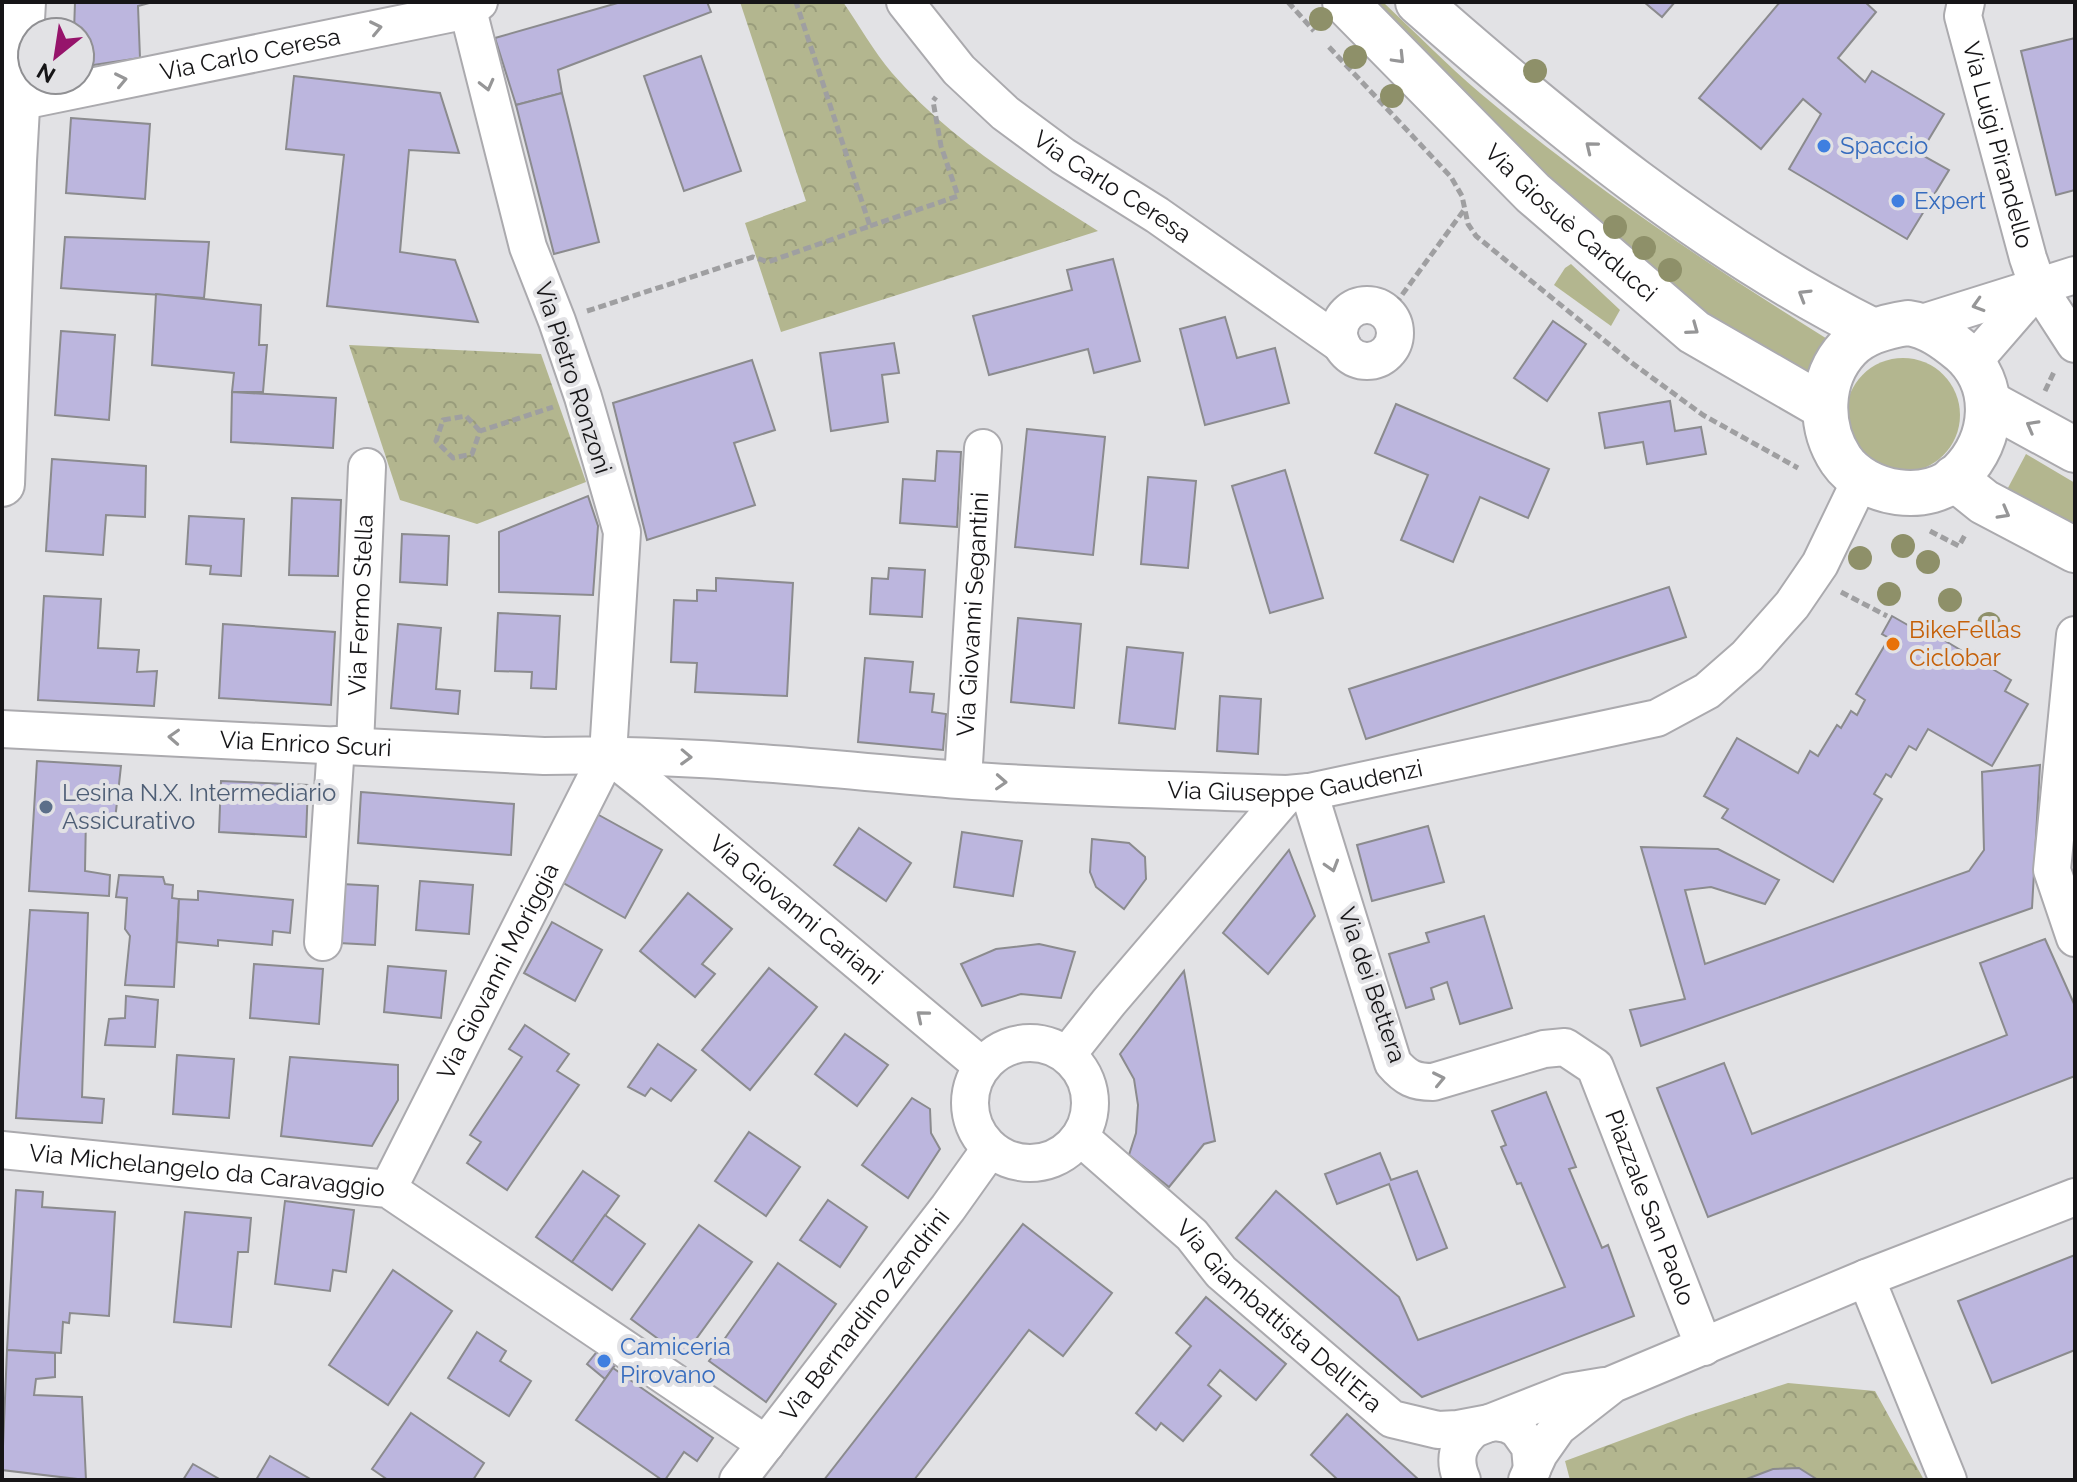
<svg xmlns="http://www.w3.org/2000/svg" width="2077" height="1482" font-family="Raleway,sans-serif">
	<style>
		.green { fill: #b3b68f }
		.park { fill: url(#park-crowns) }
		.building { fill: #bcb6de; stroke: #8b8b8e; stroke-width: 2 }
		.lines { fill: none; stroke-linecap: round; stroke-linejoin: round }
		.street-casing { stroke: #abaaae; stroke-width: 40 }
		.secondary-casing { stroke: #abaaae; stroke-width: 48 }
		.path { stroke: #9f9fa1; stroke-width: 5; stroke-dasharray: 8 4; stroke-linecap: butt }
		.street { stroke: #fff; stroke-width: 36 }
		.secondary { stroke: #fff; stroke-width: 44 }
		.tree { fill: #8e9069 }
		.oneway { stroke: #969697 }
		.shop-dot { fill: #3f7fe0; stroke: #e2e2e5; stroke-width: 3 }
		.food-dot { fill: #e8710a; stroke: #e2e2e5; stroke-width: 3 }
		.service-dot { fill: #5c6f8a; stroke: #e2e2e5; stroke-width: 3 }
		.labels { text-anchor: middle; stroke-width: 8; stroke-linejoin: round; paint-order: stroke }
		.street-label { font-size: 24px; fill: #161517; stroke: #e2e2e5 }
		.shop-label { font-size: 24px; fill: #366cbe; stroke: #e2e2e5; text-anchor: start }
		.food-label { font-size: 24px; fill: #c56008; stroke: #e2e2e5; text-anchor: start }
		.service-label { font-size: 24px; fill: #4e5e75; stroke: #e2e2e5; text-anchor: start }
	</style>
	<defs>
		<pattern id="park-crowns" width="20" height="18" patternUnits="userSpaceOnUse" patternTransform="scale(2)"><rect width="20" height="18" fill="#b3b68f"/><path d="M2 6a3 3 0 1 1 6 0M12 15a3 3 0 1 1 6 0" fill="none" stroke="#999c7b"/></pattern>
	</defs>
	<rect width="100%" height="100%" fill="#e2e2e5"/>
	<g class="green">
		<path d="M1363,2H1383C1415,32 1447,65 1480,93C1590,186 1710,266 1832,342L1808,381L1720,340Z"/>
		<path d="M1571,264L1620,310L1611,326L1554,285L1565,268Z"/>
		<circle cx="1903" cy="415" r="57"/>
		<path d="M2026,454L2075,483V538L2001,501Z"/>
	</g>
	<g class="park">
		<path d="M740,2H843C859,25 874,52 892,73C949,139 1025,185 1098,231L781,332L745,223L806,201Z"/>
		<path d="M349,345L541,354L586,482L477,524L400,500Z"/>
		<path d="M1788,1383L1875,1391L1924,1480H1818L1798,1468L1773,1469L1744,1480H1570L1565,1461L1687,1416Z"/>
	</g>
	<g class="building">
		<path d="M75,2H153L138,6L140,58L80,67V32H74Z"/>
		<path d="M621,2H707L711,12L558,70L562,93L516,105L495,38Z"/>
		<path d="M1644,2H1675L1662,17Z"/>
		<path d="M1780,2H1865L1876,12L1838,58L1865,82L1872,71L1944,114L1920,154L1949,170L1907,239L1789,169L1821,114L1803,99L1761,149L1699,98Z"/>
		<path d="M2075,38V190L2056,195L2021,51Z"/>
		<path d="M701,56L741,171L684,191L644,76Z"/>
		<path d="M294,76L440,93L459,153L409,150L400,252L455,260L478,322L327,306L344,155L286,149Z"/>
		<path d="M562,93L599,242L554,254L516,105Z"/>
		<path d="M71,118L150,124L145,199L66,193Z"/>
		<path d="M65,237L209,242L204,298L61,288Z"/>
		<path d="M1113,259L1140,361L1094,373L1088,349L989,375L973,316L1072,290L1067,270Z"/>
		<path d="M156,294L261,305L259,345H267L263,392H232L234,373L152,365Z"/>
		<path d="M1225,317L1237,358L1275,348L1289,403L1205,425L1180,329Z"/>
		<path d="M1553,321L1586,344L1547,401L1514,378Z"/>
		<path d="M61,331L115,335L109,420L55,415Z"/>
		<path d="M894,343L899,373L882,375L888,422L831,431L820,353Z"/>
		<path d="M752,360L775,430L734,443L755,505L647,540L613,403Z"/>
		<path d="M232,392L336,398L333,448L231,442Z"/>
		<path d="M1670,401L1675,431L1701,427L1706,454L1647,464L1643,442L1605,448L1599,413Z"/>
		<path d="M1396,404L1549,469L1528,518L1480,497L1453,562L1401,540L1428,475L1375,453Z"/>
		<path d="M1027,429L1105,437L1093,555L1015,547Z"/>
		<path d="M937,451L961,452L957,527L900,523L903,479L935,481Z"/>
		<path d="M52,459L146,466L145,517L106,515L103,555L46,551Z"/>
		<path d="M1285,470L1323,598L1270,613L1232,486Z"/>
		<path d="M1148,477L1196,481L1188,568L1141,564Z"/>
		<path d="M588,496L598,526L593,595L499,592V532Z"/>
		<path d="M292,498L341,500L338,576L289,575Z"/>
		<path d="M189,516L244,519L241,576L210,574L211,566L186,564Z"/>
		<path d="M402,534L449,536L447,585L400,582Z"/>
		<path d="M889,568L925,570L922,617L870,614L872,578L888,579Z"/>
		<path d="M716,578L793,583L787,696L695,692L697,663L671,662L674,600L697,601V590L716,591Z"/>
		<path d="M1669,587L1686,637L1366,739L1349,689Z"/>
		<path d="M44,596L101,599L98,648L139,650L137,672L157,671L154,706L38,700Z"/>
		<path d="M498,613L560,616L556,689L531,688L532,672L495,671Z"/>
		<path d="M1892,616L1934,640L1937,636L2011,680L2005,691L2028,704L1992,766L1928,729L1916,750L1909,746L1891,777L1886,774L1874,794L1882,799L1833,882L1722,818L1728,809L1704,796L1737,738L1798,773L1810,751L1818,756L1837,725L1841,728L1851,711L1857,715L1865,700L1856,694L1889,638L1882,634Z"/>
		<path d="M1018,618L1081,624L1074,708L1011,702Z"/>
		<path d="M223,624L335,632L331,705L219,698Z"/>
		<path d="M398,624L441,628L436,689L460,691L458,714L391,708Z"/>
		<path d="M1127,647L1183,653L1175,729L1119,723Z"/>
		<path d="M865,658L913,662L910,692L934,694L932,712L946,714L943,750L858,742Z"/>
		<path d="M1220,696L1261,699L1258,754L1217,751Z"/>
		<path d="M37,761L121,766L115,820L86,815L85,871L110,875L109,896L29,891Z"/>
		<path d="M2040,765L2032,908L1641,1046L1630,1010L1685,999L1641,847L1718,849L1779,880L1765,904L1711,887L1685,890L1705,964L1969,871L1984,850L1982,772Z"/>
		<path d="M221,781L308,785L306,837L219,832Z"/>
		<path d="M361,792L514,804L511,855L358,843Z"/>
		<path d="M597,814L662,850L625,918L560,881Z"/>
		<path d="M1428,826L1444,882L1372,901L1357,845Z"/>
		<path d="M859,828L911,863L886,901L834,865Z"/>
		<path d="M962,832L1022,841L1013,896L954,887Z"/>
		<path d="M1092,839L1129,843L1145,857L1146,879L1124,909L1096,887L1090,872Z"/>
		<path d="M1289,850L1315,916L1268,974L1223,933Z"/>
		<path d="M119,875L163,877L165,884L173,885L172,898L179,899L174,987L125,985L130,936L125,929L127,898L116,897Z"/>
		<path d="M420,881L473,885L469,934L416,930Z"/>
		<path d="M342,884L378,886L375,945L339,943Z"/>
		<path d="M198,891L293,900L290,933L273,931L272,945L218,940V946L177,942L179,899L198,900Z"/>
		<path d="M688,893L732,929L702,964L715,974L695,997L640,951Z"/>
		<path d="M30,910L88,913L82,1097L104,1099L102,1123L16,1118Z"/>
		<path d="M1484,916L1512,1008L1460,1024L1447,982L1431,988L1434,999L1406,1008L1389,954L1429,942L1426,933Z"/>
		<path d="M552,922L602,950L575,1001L524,973Z"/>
		<path d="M2045,939L2075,1006V1076L1708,1217L1657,1088L1724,1063L1752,1134L2007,1035L1980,963Z"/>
		<path d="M1039,944L1075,952L1061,998L1021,994L982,1006L961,964L996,949Z"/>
		<path d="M254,964L323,969L319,1024L250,1018Z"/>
		<path d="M388,966L446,971L441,1018L384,1012Z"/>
		<path d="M769,968L817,1007L750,1090L702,1050Z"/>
		<path d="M1184,971L1215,1141L1204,1144L1169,1187L1129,1155L1136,1133L1138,1105L1134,1079L1120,1054Z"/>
		<path d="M126,996L158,1000L155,1047L105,1045L109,1019L125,1018Z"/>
		<path d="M525,1025L569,1054L557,1071L579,1085L507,1190L467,1163L481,1142L470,1135L522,1057L509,1049Z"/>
		<path d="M845,1034L888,1065L857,1106L815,1074Z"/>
		<path d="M658,1044L696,1070L671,1101L651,1088L645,1096L628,1087Z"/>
		<path d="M177,1055L234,1059L229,1118L173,1114Z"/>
		<path d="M290,1057L398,1065V1100L372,1146L281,1136Z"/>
		<path d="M1546,1092L1576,1167L1569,1169L1602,1248L1608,1245L1634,1316L1422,1397L1236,1238L1276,1191L1399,1297L1418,1340L1565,1287L1521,1183L1517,1184L1501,1147L1506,1145L1492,1111Z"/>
		<path d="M912,1098L930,1109L931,1133L940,1149L908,1198L862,1165Z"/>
		<path d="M749,1132L800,1167L766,1216L715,1181Z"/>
		<path d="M1380,1153L1391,1180L1417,1171L1447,1248L1417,1260L1389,1184L1337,1204L1325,1174Z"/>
		<path d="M583,1171L619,1196L572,1262L536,1237Z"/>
		<path d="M16,1190L43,1192L42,1207L115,1212L109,1316L70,1313L69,1323L63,1322L61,1353L7,1350Z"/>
		<path d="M828,1200L867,1227L840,1267L800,1240Z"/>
		<path d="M285,1201L354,1210L346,1272L333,1270L330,1291L275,1284Z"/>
		<path d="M185,1212L251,1218L248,1252H238L231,1327L174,1322Z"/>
		<path d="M605,1215L645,1244L612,1290L572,1262Z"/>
		<path d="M1023,1224L1112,1293L1063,1356L1029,1330L914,1480H824Z"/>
		<path d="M699,1225L752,1262L683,1357L631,1319Z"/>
		<path d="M2075,1255V1350L1992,1383L1958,1301Z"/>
		<path d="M778,1263L836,1304L766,1402L709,1361Z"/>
		<path d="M393,1270L452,1311L388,1405L329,1365Z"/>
		<path d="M1206,1297L1286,1364L1256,1400L1220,1370L1208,1385L1221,1396L1183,1441L1161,1423L1156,1430L1136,1413L1191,1346L1176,1333Z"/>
		<path d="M477,1332L506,1351L500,1361L531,1381L509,1416L448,1378Z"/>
		<path d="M603,1344L621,1357L605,1379L587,1364Z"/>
		<path d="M7,1350L55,1353V1377L36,1379L34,1395L82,1397L86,1480L2,1470Z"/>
		<path d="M613,1368L713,1438L697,1461L684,1452L665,1480H662L576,1420Z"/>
		<path d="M411,1413L484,1463L473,1480H388L372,1469Z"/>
		<path d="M1347,1414L1419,1480H1338L1311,1455Z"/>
		<path d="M270,1456L312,1480H256Z"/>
		<path d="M193,1464L221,1480H183Z"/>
		<path d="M1799,1468L1818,1480H1744L1773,1469Z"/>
	</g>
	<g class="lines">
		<defs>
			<g id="street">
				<path id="s1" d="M905,2L959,70L1005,113L1063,156L1157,215L1342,345"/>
				<path id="s2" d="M1966,2L1963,16L2028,258L2038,287L2075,344"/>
				<path id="s3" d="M17,102L468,10L479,2"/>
				<circle cx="1367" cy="333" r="28"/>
				<path d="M1919,324L2075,275"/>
				<path d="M1973,362L2038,287"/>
				<path d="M2075,635L2052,870L2075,938"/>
				<path id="s4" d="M2,729L544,756C684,752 821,769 960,780C1069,788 1178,790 1287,794L1309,792L1657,718L1707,691L1747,656L1792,605L1820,564L1861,479"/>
				<path id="s5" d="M355,745L367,467"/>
				<path id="s6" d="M608,754L652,789L982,1066"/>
				<path id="s7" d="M963,780L983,448"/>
				<path id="s8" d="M1309,792L1393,1063C1406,1078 1414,1082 1433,1082L1544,1049L1565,1047L1595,1067L1704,1347"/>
				<path d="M323,942L336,745"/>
				<circle cx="1030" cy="1103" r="60"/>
				<path d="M1067,1055L1109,1002L1287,794"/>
				<path id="s9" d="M1080,1137L1192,1235L1221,1272L1392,1419L1438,1430L1458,1429L1495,1422L1507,1424L1517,1429L1530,1447L1532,1470"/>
				<path id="s10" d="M2,1150L388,1189L766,1444"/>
				<path id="s11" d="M388,1189L608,754L622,532L583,397L557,321L528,247L468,10"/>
				<path d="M1866,1278L1948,1480"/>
				<path id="s12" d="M738,1480L948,1208L990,1149"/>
				<path d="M1462,1480C1453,1460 1457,1443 1474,1429L1568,1392L1604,1386"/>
				<path d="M1527,1480L1539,1454L1558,1427L1613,1384L1866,1278L2075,1197"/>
			</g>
			<g id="secondary">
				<path id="s13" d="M1345,2L1533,193L1694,332L1824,407"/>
				<path d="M1418,2C1558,125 1705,247 1873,331"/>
				<path d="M1908,323C1929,326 1945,338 1961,351C1999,384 1995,439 1960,474C1929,506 1865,495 1841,460C1819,427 1819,379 1848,348C1863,332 1887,326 1908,323Z"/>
				<path d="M1989,403L2075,450"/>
				<path d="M1954,478L1984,502L2075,550"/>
				<path d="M2,484L14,161L23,2"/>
			</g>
		</defs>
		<use href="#street" class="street-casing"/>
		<use href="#secondary" class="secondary-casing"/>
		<g class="path">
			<path d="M1288,2L1314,31"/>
			<path d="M1329,47L1451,177L1462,196L1468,224L1476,236L1632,363L1703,415L1798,468"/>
			<path d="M870,226L958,196L941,146L933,101L936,97"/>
			<path d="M587,311L753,257L768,262L870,226L796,2"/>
			<path d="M1388,314L1464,210"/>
			<path d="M2045,391L2054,372"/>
			<path d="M480,431L466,416L443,420L436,441L453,458L472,454L480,431L553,407"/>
			<path d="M1930,531L1959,546L1965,535"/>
			<path d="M1841,592L1887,616"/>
		</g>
		<use href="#street" class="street"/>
		<use href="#secondary" class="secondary"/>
	</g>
	<g class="tree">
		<circle cx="1321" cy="19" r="12"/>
		<circle cx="1355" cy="57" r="12"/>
		<circle cx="1535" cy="71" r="12"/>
		<circle cx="1392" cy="96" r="12"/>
		<circle cx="1615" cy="227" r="12"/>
		<circle cx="1644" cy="248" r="12"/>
		<circle cx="1670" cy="270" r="12"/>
		<circle cx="1903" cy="546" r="12"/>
		<circle cx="1860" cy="558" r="12"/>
		<circle cx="1928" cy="562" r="12"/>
		<circle cx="1889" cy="594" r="12"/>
		<circle cx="1950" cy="600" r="12"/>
		<circle cx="1989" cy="624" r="12"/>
	</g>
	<defs><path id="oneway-chevron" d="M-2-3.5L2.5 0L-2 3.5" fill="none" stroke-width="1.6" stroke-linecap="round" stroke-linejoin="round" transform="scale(2)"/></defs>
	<g class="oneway">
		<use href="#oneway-chevron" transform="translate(376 28) rotate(-12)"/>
		<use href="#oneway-chevron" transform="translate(1399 58) rotate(46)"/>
		<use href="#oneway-chevron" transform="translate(121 80) rotate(-12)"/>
		<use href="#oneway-chevron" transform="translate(487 85) rotate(76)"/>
		<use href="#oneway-chevron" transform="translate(1591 147) rotate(-141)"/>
		<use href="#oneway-chevron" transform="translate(1804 295) rotate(-149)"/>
		<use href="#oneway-chevron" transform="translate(1978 305) rotate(163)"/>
		<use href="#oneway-chevron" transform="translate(1693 329) rotate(36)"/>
		<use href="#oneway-chevron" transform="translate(2032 426) rotate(-151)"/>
		<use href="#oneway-chevron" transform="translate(2004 513) rotate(29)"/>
		<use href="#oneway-chevron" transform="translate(174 737) rotate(-177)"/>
		<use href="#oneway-chevron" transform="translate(686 757) rotate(2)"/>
		<use href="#oneway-chevron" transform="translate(1001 782) rotate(3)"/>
		<use href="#oneway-chevron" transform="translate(1332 866) rotate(73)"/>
		<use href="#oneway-chevron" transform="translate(922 1016) rotate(-140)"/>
		<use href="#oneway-chevron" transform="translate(1439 1079) rotate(-12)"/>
	</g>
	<g class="shop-dot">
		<circle cx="1824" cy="146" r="8"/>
		<circle cx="1898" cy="201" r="8"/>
		<circle cx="604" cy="1361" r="8"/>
	</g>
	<circle class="food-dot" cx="1893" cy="644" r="8"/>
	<circle class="service-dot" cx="46" cy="807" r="8"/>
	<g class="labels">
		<g class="street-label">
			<text dy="8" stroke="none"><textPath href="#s3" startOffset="238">Via Carlo Ceresa</textPath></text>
			<text dy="8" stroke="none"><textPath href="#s2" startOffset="148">Via Luigi Pirandello</textPath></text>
			<text dy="8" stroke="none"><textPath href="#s1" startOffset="280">Via Carlo Ceresa</textPath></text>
			<text dy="8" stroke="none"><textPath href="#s13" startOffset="316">Via Giosuè Carducci</textPath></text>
			<text transform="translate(573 378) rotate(72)" y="8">Via Pietro Ronzoni</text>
			<text dy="8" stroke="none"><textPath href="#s5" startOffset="140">Via Fermo Stella</textPath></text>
			<text dy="8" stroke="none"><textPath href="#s7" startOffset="166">Via Giovanni Segantini</textPath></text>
			<text dy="8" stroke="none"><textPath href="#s4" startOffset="304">Via Enrico Scuri</textPath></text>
			<text dy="8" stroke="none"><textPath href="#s4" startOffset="1296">Via Giuseppe Gaudenzi</textPath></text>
			<text dy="8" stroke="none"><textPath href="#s6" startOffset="244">Via Giovanni Cariani</textPath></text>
			<text dy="8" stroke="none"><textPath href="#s11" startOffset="244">Via Giovanni Moriggia</textPath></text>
			<text transform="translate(1372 985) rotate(71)" y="8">Via dei Bettera</text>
			<text dy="8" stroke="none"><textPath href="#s10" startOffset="206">Via Michelangelo da Caravaggio</textPath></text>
			<text dy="8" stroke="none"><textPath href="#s8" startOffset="654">Piazzale San Paolo</textPath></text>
			<text dy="8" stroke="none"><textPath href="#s12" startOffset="208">Via Bernardino Zendrini</textPath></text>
			<text dy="8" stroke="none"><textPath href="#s9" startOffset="268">Via Giambattista Dell'Era</textPath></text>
		</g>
		<g class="shop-label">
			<text x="1840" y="154">Spaccio</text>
			<text x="1914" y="209">Expert</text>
			<text x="620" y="1355">Camiceria<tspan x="620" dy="28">Pirovano</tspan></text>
		</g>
		<g class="food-label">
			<text x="1909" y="638">BikeFellas<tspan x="1909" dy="28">Ciclobar</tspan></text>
		</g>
		<g class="service-label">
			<text x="62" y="801">Lesina N.X. Intermediario<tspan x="62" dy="28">Assicurativo</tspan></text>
		</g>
	</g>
	<rect width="2077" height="1482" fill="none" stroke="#161517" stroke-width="8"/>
	<g transform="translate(56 56) rotate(210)"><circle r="38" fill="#e2e2e5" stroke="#909093" stroke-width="2"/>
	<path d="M0-6L14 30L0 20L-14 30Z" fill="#96146b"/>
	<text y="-12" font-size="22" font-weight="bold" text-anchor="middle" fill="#161517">N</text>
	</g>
</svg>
